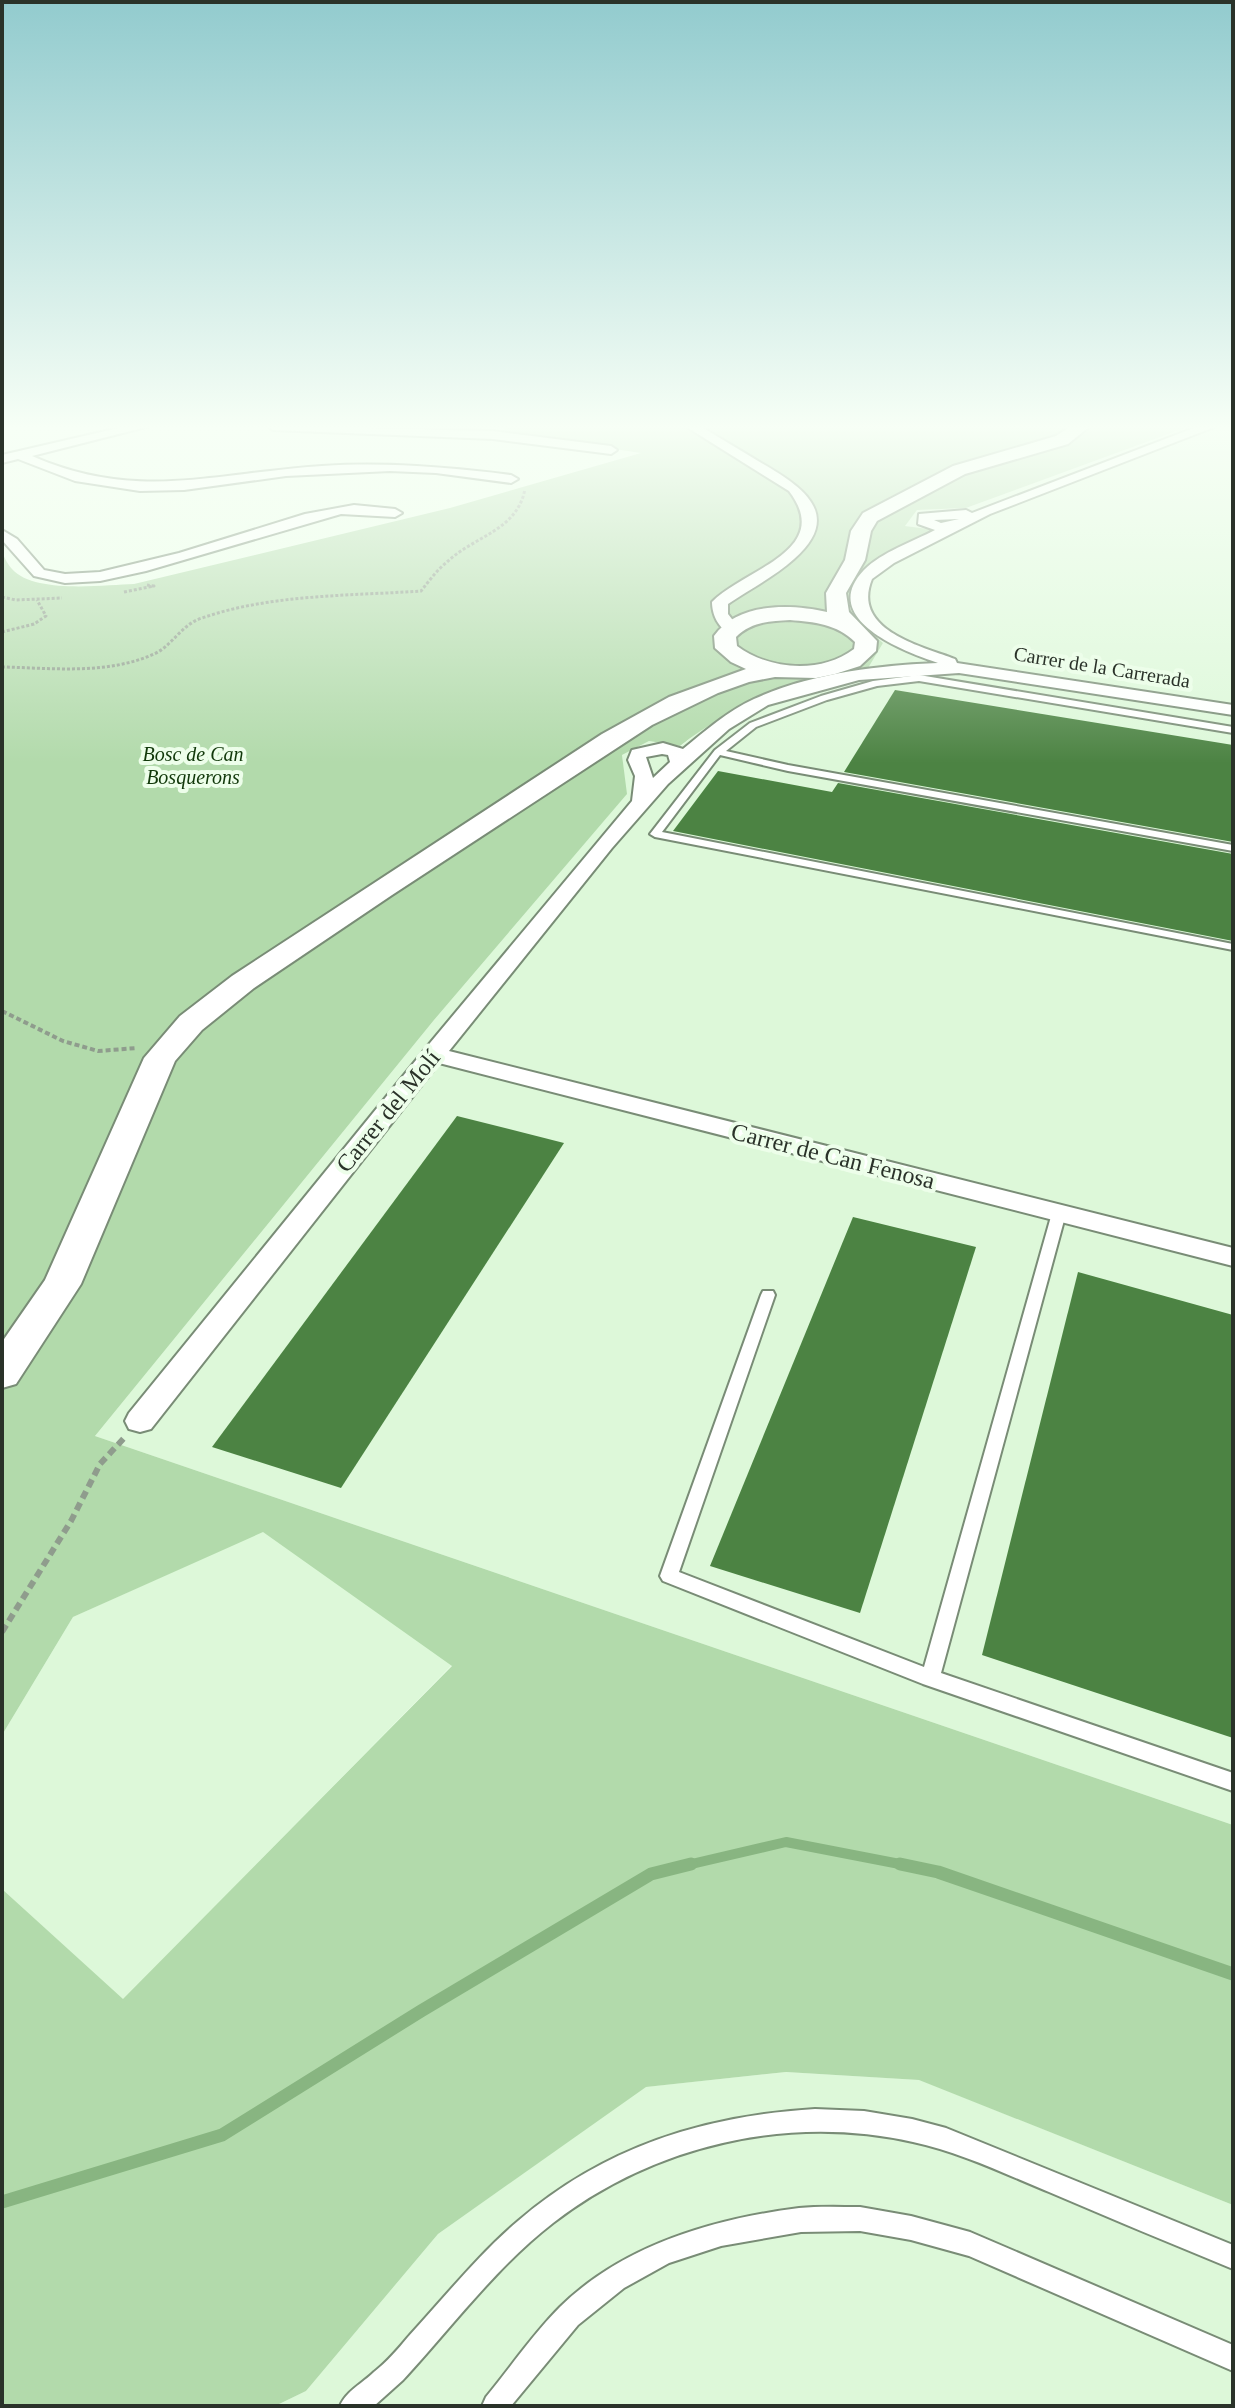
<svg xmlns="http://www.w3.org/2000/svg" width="1235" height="2408" font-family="'Times New Roman',serif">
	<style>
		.built { fill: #ddf8d9 }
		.green { fill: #b2daab }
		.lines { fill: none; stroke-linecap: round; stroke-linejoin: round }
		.stream-far1 { stroke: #88b581; stroke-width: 10 }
		.stream { stroke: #88b581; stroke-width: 13 }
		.building { fill: #4c8343 }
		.lane-casing { stroke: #798c76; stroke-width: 4 }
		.street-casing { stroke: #798c76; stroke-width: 4 }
		.secondary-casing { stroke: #798c76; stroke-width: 4 }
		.path-far2 { stroke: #8f9c8d; stroke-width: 3; stroke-dasharray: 3 2; stroke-linecap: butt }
		.path-far1 { stroke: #8f9c8d; stroke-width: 4; stroke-dasharray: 5 3; stroke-linecap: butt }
		.path { stroke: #8f9c8d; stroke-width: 6; stroke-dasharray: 8 5; stroke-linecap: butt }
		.lane { fill: #fff; fill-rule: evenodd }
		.street { fill: #fff; fill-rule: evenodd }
		.secondary { fill: #fff; fill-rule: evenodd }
		.labels { text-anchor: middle; stroke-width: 8; stroke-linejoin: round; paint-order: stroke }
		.far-street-label { font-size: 20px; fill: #2a3229; stroke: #edfeea }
		.far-park-label { font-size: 20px; font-style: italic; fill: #11380a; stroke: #edfeea }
		.street-label { font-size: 24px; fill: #2a3229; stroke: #edfeea }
	</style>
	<rect width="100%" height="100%" fill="#edfeea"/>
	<g class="built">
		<path d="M1190,426H1233V1825L95,1436L434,1020L626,795L622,755L649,741L681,746L712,721L766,694L834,674L883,643L865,627L846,605L852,587L869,563L934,530L904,526L917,510L966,508Z"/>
		<path d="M263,1531L452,1665L123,2000L2,1889V1735L73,1617Z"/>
		<path d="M786,2072L920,2080L1233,2205V2406H275L306,2391L438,2234L645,2087Z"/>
	</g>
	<path class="green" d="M506,426H1072L1061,435C1015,451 879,486 856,524L886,513L965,472L1067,444L1091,426H1190L966,508L917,510L905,526L936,530C894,551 862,556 846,605L865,627L883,643L868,668C799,680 736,702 680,746L649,741L622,755L627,794L434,1020L95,1436L1233,1825V2205L919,2080L786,2072L646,2087L438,2234L306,2391L275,2406H2V1889L123,1999L452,1666L263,1532L73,1617L2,1735V553C5,558 8,565 12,569C34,594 103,585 134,584L450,508L641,453L502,432Z"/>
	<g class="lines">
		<path class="stream-far1" d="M683,1866L786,1842L910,1866"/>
		<g class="stream">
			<path d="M900,1864L938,1872L1233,1974"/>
			<path d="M2,2202L222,2135L421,2011L651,1874L691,1864"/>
		</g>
	</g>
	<g class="building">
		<path d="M895,690L1233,745V842L844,772Z"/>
		<path d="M718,771L832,792L838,783L1233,854V941L673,831Z"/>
		<path d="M457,1116L564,1143L341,1488L212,1447Z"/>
		<path d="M853,1217L976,1247L860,1613L710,1566Z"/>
		<path d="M1078,1272L1233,1315V1738L982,1655Z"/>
	</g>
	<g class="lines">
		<defs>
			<g id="lane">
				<path d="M919,675L1233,727V733L919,681L877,686L827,700L756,727L726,751L788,765L1233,845V851L788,771L720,755L662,832L1233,944V950L655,837L650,834L715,750L750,723L821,696L873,681Z"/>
				<path d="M1059,1208L1066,1213L941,1673L1233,1773V1791L923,1684L663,1581L660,1576L761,1295L763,1291H773L775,1295L679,1572L924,1667L1052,1213Z"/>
				<path d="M815,2109L864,2111L912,2119L946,2128L1233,2245V2269C1172,2244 1110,2218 1049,2192C1005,2174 960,2152 913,2142C788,2114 654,2145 553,2223C496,2267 452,2327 403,2380L374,2406H340C346,2391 363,2383 374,2372C387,2362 398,2349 408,2337C444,2298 477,2256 518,2221C604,2147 703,2116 815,2109Z"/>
				<path d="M860,2207L911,2216L970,2232L1233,2345V2371L969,2256L911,2240L860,2231L801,2232L721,2246L669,2263L624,2288L578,2325L511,2406H482L486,2397C510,2368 533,2334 560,2307C623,2245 713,2219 799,2208C819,2206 840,2207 860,2207Z"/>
			</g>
			<g id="street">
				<path d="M127,426H150L32,456C137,502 214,473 322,466C386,462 447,467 511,475L518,479L511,483L436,473L390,471L286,476L184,490L140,491L75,481L18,459L2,463V455Z"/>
				<path d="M267,426L493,431L611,446L617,450L611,454L493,439L273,430Z"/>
				<path d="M685,426H700C719,438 739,449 758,461C799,485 846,513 794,559C774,577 750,589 728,604V614L739,628L731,633C718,629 712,614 712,602C744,569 835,551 789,491Z"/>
				<path d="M1199,426H1217L990,514L894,563L872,579C851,630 921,646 955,659L957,663L1233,705V715L959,673L859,680L768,705L729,729L668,784L612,848L449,1051L1233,1248V1266L439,1063L151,1429L140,1432L129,1429L125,1421L129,1413L425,1049L632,801L635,776L628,760L632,750L663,743L683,749C705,731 728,711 754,699C808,674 879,665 938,663C905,652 817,619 864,570C882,552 912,542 935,530L918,524L919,514L966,510L972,513ZM959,519L941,523L934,520ZM662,754L668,755L670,762L653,778L646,757Z"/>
				<path d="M354,505L395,509L402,513L395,517L341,514L146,571L100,581L65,583L34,576L2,540V530L17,539L44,570L65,574L100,572L179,553L305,514Z"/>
			</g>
			<path id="secondary" d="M1071,426H1090L1068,444L965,474L877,521L871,531L865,560L846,593L849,612L877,641L876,651L860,666L835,674L816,678L775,677L749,682L718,693L652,725L392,895L254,988L202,1030L175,1061L81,1284L16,1384L2,1388V1342L45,1280L144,1058L180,1016L232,976L602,734L669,697L746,669L731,662L715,648L714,636C738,602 791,604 827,612L826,593L845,560L851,531L863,513L953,466L1056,436ZM790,620C814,622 837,624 855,642L854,649C821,674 769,670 737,646L736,637C751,622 770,621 790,620Z"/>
		</defs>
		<use href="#lane" class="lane-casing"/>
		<use href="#street" class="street-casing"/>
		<use href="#secondary" class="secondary-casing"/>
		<g class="path-far2">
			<path d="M124,592L154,586L147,585"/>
			<path d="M2,597L16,600L62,598"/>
			<path d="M2,632L34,624L46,616L37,600"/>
			<path d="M2,667C52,668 107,675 154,654C172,646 182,624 202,618C271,594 349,596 421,591C429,581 437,570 447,562C474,536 517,531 525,489"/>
		</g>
		<g class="path-far1">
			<path d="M2,1011L63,1041L98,1051L137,1048"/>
			<path d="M2,1086V1090"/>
		</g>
		<path class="path" d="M2,1632L71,1521L100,1464L125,1437"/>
		<use href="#lane" class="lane"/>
		<use href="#street" class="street"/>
		<use href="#secondary" class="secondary"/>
	</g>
	<linearGradient id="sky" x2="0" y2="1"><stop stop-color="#92cbce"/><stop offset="0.56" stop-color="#f7fff6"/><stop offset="1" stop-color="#f7fff6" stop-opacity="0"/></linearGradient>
	<rect width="1235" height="763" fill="url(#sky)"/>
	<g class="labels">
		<g class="far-street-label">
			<text transform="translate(1102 667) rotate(9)" y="7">Carrer de la Carrerada</text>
		</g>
		<g class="far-park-label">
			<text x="193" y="761">Bosc de Can<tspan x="193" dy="23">Bosquerons</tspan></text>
		</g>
		<g class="street-label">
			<text transform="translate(388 1111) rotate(-51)" y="8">Carrer del Molí</text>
			<text transform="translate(833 1156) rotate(14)" y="8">Carrer de Can Fenosa</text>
		</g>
	</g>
	<rect width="1235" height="2408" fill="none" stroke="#2a3229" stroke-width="8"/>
</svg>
